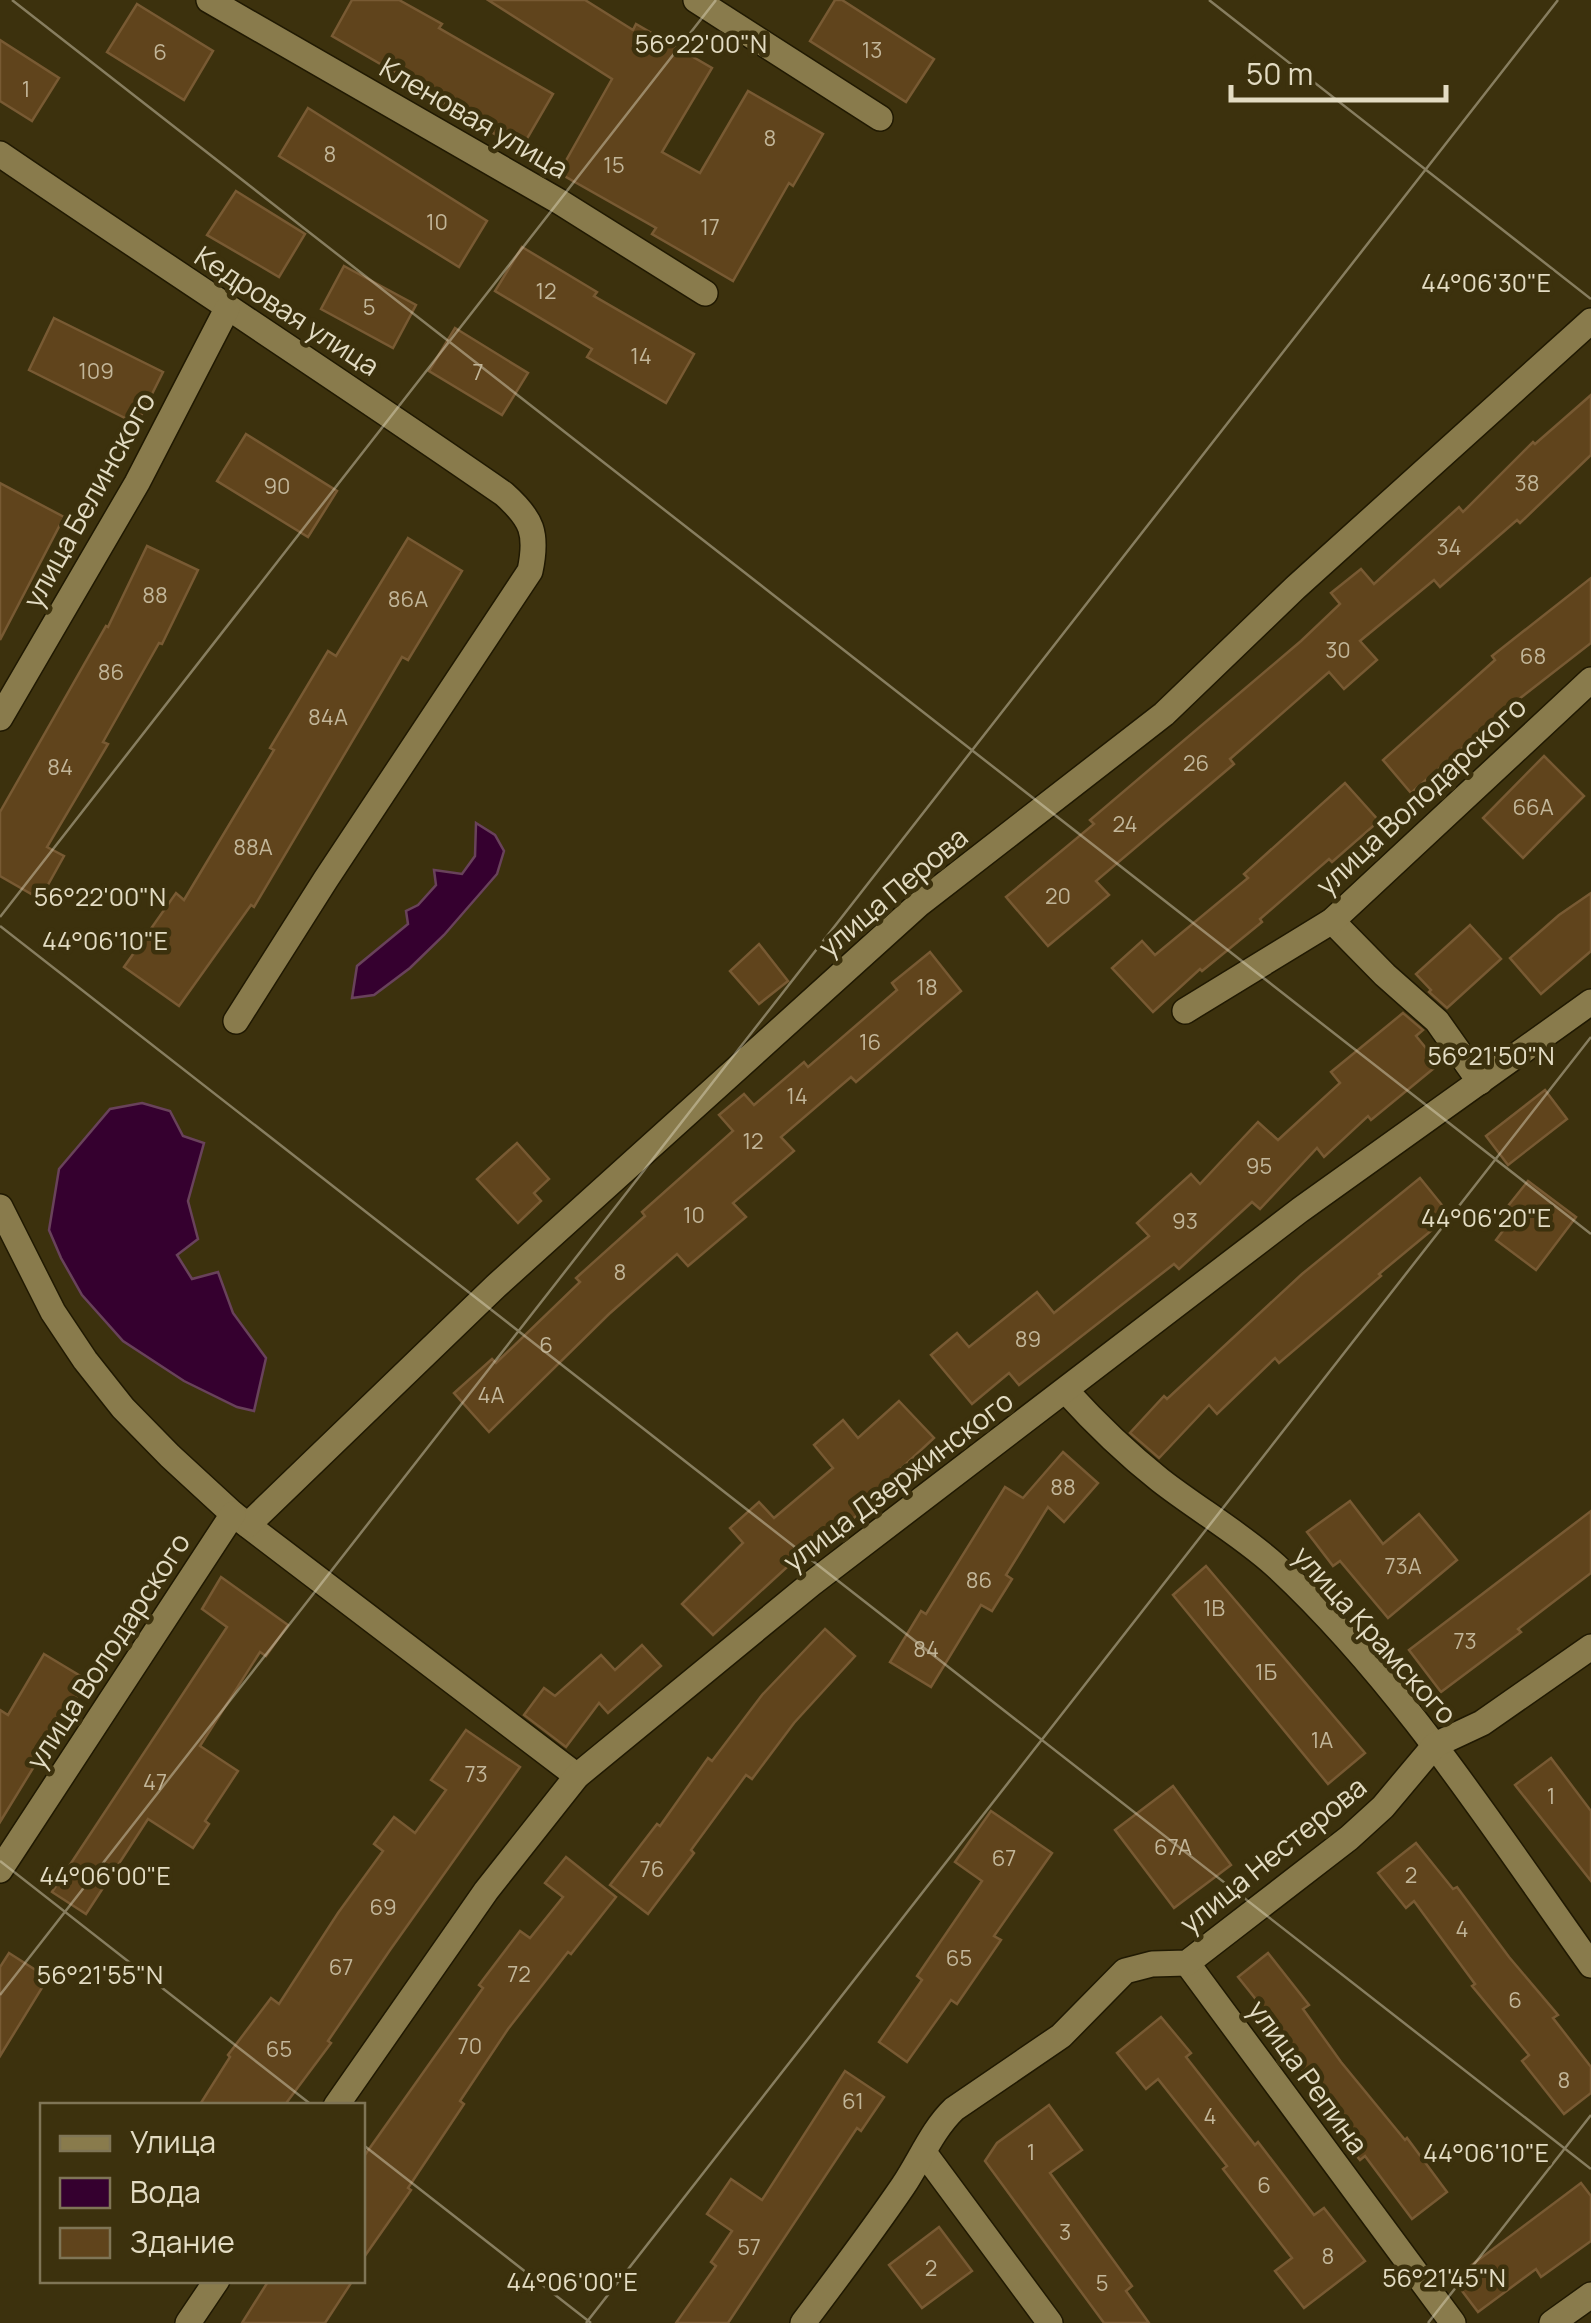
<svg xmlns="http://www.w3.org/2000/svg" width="1591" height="2323" font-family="Manrope,sans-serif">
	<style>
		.water { fill: #35002f; stroke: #69425b; stroke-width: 2.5 }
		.building { fill: #60441c; stroke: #785a33; stroke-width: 2.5 }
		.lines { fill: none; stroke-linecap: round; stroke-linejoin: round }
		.minor-casing { stroke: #201902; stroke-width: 28 }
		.minor { stroke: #897b4c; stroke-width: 25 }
		.ticks { fill: none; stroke: #e3dcc3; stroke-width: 2.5; stroke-opacity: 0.45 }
		.labels { text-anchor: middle; stroke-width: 9; stroke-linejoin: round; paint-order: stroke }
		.number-label { font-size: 22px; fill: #c2b699 }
		.street-label { font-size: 28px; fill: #e3dcc3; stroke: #3c310d }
		.ticks-label { font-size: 25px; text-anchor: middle; fill: #e3dcc3; stroke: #3c310d; stroke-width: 9; stroke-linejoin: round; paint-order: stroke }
	</style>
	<rect width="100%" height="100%" fill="#3c310d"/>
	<g class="water">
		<path d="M476,823L495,835L504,851L497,874L444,935L410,968L374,995L352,998L357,966L408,924L406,911L418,905L436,885L434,870L462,874L475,856Z"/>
		<path d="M142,1103L170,1111L183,1136L204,1143L188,1201L198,1239L177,1255L192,1279L218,1272L233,1313L266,1358L254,1411L237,1407L184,1381L123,1341L82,1295L61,1258L49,1230L59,1169L110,1109Z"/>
	</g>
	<g class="building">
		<path d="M352,0H399L442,24L439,28L553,94L521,149L444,105L446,102L332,36Z"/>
		<path d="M488,0H585L633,30L636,24L712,68L662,152L700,173L748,91L823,134L793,186L789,183L733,281L652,234L656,228L559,173L612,79Z"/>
		<path d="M835,0H842L934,59L906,102L810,41Z"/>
		<path d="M137,4L213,51L184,100L107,52Z"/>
		<path d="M0,40L59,78L32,121L0,101Z"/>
		<path d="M308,108L487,221L459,267L279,156Z"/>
		<path d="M236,191L305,234L279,277L207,235Z"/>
		<path d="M522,247L597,292L594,296L694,354L666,403L587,357L592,349L495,291Z"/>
		<path d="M344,266L416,305L393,348L321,309Z"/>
		<path d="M54,318L163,372L137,424L29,370Z"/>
		<path d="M455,328L528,373L502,415L429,371Z"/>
		<path d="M1591,395V455L1520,523L1517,520L1440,587L1434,580L1360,641L1377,660L1344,689L1329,672L1230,759L1234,764L1096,881L1109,895L1048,946L1006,897L1094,824L1090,820L1301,641L1340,604L1331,593L1361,569L1374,584L1459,507L1463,512L1533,442L1535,444Z"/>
		<path d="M246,434L337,491L308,537L217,481Z"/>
		<path d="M0,483L64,517L0,640Z"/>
		<path d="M408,538L462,571L408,660L402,657L254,907L251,905L179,1006L124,967L176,893L184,900L274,750L270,748L328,651L336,656Z"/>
		<path d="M147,546L198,570L162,644L159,643L103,742L108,744L47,847L64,856L40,899L0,876V812L106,626L108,627Z"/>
		<path d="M1591,578V643L1519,699L1411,793L1383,760L1495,660L1492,656Z"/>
		<path d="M1544,756L1584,796L1523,858L1483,818Z"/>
		<path d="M1345,783L1379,821L1332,862L1329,859L1260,919L1262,922L1202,971L1200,969L1153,1012L1112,968L1142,941L1155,955L1248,878L1244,874Z"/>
		<path d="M1591,893V951L1541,994L1510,958L1559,915Z"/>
		<path d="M1470,925L1501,959L1447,1008L1429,992L1431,990L1416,974Z"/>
		<path d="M759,944L788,981L759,1004L730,971Z"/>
		<path d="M930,952L961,991L856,1082L851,1077L781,1137L794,1151L733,1203L746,1217L688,1266L677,1254L609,1314L489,1432L454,1393L492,1359L496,1363L580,1282L576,1278L645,1216L642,1212L733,1131L719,1115L744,1094L754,1105L804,1062L808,1067L897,990L892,983Z"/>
		<path d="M1403,1013L1423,1030L1416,1036L1439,1064L1371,1120L1368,1116L1324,1157L1317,1148L1260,1209L1252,1202L1179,1269L1174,1264L1019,1385L1009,1373L972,1404L931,1355L957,1333L969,1347L1037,1292L1054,1313L1149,1236L1137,1223L1191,1174L1200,1184L1258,1122L1278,1140L1340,1083L1331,1072Z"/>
		<path d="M1545,1090L1567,1119L1508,1165L1486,1136Z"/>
		<path d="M517,1143L549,1179L534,1193L541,1201L518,1223L477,1179Z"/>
		<path d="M1420,1178L1450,1215L1379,1274L1381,1276L1279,1363L1275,1358L1217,1414L1209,1405L1159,1458L1130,1433L1164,1396L1167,1399L1302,1274Z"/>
		<path d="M1528,1181L1576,1217L1536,1270L1496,1240L1517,1212L1508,1206Z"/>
		<path d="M899,1401L934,1438L892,1477L896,1482L828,1540L823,1534L713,1635L682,1604L743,1543L730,1528L759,1502L774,1518L833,1468L814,1445L843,1420L858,1438Z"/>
		<path d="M1063,1452L1098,1483L1064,1522L1048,1507L1006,1575L1012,1579L992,1611L981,1605L931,1687L890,1662L921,1611L926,1614L1005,1487L1023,1498Z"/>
		<path d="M1350,1501L1383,1544L1419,1514L1457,1560L1388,1618L1340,1561L1333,1566L1307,1532Z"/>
		<path d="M1591,1511V1573L1518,1629L1521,1632L1441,1692L1409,1650Z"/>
		<path d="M1206,1566L1365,1753L1328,1784L1173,1595Z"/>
		<path d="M221,1577L288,1625L266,1656L260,1652L200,1746L238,1771L205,1821L209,1824L193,1848L148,1819L86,1914L52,1892L227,1627L202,1609Z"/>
		<path d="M825,1629L855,1656L794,1723L752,1779L746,1775L691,1850L694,1853L648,1914L610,1885L657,1824L660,1826L708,1758L712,1761L762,1695Z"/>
		<path d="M642,1645L661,1666L608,1713L599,1703L566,1747L524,1715L544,1688L555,1696L601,1655L615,1670Z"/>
		<path d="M44,1654L87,1680L0,1822V1710L8,1715Z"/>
		<path d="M466,1730L520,1767L390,1950L328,2041L331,2043L284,2106H199L230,2057L228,2055L271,1998L279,2004L338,1913L383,1851L374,1844L394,1817L415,1833L446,1790L431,1780Z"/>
		<path d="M1551,1758L1591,1811V1881L1515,1785Z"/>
		<path d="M1173,1786L1231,1865L1174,1908L1115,1830Z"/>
		<path d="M991,1811L1052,1853L994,1936L1001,1940L957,2004L951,2000L907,2062L879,2042L922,1980L917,1976L982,1881L955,1862Z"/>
		<path d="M1416,1843L1453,1889L1457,1887L1509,1957L1558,2015L1553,2018L1591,2067V2093L1564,2114L1522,2061L1529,2055L1472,1986L1475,1984L1414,1901L1406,1908L1378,1873Z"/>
		<path d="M566,1857L616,1897L571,1954L568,1952L508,2029L460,2101L464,2104L408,2188L411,2190L362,2260V2159L483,1988L479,1985L520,1931L530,1938L563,1897L545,1883Z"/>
		<path d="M9,1953L48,1978L0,2056V1967Z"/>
		<path d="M1268,1953L1309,2005L1303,2009L1341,2062L1405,2140L1407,2138L1447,2192L1412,2219L1365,2156L1360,2160L1321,2112L1329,2106L1280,2042L1286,2037L1238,1977Z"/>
		<path d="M1161,2017L1191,2053L1186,2057L1255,2145L1258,2142L1314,2215L1324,2208L1365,2261L1304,2308L1275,2271L1292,2258L1223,2169L1227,2166L1158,2079L1146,2089L1117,2053Z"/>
		<path d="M845,2071L884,2097L861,2131L857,2128L728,2323H676L716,2266L711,2262L732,2231L707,2214L731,2179L762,2200Z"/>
		<path d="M1049,2105L1082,2150L1050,2173L1132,2286L1126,2291L1149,2323H1104L985,2161L997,2143Z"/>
		<path d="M1581,2183L1591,2196V2241L1541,2277L1536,2269L1478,2312L1453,2279Z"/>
		<path d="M939,2227L972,2271L922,2308L889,2265Z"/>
		<path d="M269,2280H353L325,2323H242Z"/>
	</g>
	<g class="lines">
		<defs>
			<g id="minor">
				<path d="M209,0L560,202L705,293"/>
				<path d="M696,0L880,118"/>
				<path d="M0,154C167,268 337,378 504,494C532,519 538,533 530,571L326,879L236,1021"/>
				<path d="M0,718L137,483L227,309"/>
				<path d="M1332,921L1385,975L1437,1021L1480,1082"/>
				<path d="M1185,1011L1332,921L1591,680"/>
				<path d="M0,1207L53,1312L85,1360L123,1408L170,1456L233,1514L577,1776"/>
				<path d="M1066,1391C1095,1423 1126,1453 1160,1480C1197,1509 1241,1534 1276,1566C1399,1680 1494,1829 1591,1965"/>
				<path d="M248,1525L496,1286L918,905L1164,714L1295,588L1591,321"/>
				<path d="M0,1870L233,1514"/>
				<path d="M1187,1963L1453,2323"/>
				<path d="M336,2106L486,1891L577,1776L811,1584L1300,1210L1591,1002"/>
				<path d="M925,2154L1050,2323"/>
				<path d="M188,2323L217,2280"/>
				<path d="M803,2323C837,2278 871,2233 903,2186C920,2161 932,2130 954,2109L1061,2036L1125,1971L1152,1964L1187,1963L1349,1838L1383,1807L1435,1745L1482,1723L1591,1647"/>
				<path d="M1552,2323L1591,2295"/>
			</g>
		</defs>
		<use href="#minor" class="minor-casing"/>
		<use href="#minor" class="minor"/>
	</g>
	<path class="ticks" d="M12,0L1591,1234M1209,0L1591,299M0,917L716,0M0,926L1591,2169M0,1861L313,2106M0,1995L1558,0M362,2144L591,2323M586,2323L1591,1037M1428,2323L1591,2115"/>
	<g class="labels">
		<g class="number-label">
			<text x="872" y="58">13</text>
			<text x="160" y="60">6</text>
			<text x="26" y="97">1</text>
			<text x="770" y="146">8</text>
			<text x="330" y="162">8</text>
			<text x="614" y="173">15</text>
			<text x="437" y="230">10</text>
			<text x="710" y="235">17</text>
			<text x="546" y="299">12</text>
			<text x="369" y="315">5</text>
			<text x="641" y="364">14</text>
			<text x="96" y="379">109</text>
			<text x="478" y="380">7</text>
			<text x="1527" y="491">38</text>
			<text x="277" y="494">90</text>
			<text x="1449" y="555">34</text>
			<text x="155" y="603">88</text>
			<text x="408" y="607">86А</text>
			<text x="1338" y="658">30</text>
			<text x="1533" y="664">68</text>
			<text x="111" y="680">86</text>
			<text x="328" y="725">84А</text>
			<text x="1196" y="771">26</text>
			<text x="60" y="775">84</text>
			<text x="1533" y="815">66А</text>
			<text x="1125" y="832">24</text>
			<text x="253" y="855">88А</text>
			<text x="1058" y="904">20</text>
			<text x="927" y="995">18</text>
			<text x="870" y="1050">16</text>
			<text x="797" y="1104">14</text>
			<text x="753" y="1149">12</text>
			<text x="1259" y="1174">95</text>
			<text x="694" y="1223">10</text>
			<text x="1185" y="1229">93</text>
			<text x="620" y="1280">8</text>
			<text x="1028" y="1347">89</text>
			<text x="546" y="1353">6</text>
			<text x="491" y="1403">4А</text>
			<text x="1063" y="1495">88</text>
			<text x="1403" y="1574">73А</text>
			<text x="979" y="1588">86</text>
			<text x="1214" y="1616">1В</text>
			<text x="1465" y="1649">73</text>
			<text x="926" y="1657">84</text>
			<text x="1266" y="1680">1Б</text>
			<text x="1322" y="1748">1А</text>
			<text x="476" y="1782">73</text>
			<text x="155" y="1790">47</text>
			<text x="1551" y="1804">1</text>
			<text x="1173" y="1855">67А</text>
			<text x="1004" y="1866">67</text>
			<text x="652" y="1877">76</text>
			<text x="1411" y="1883">2</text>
			<text x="383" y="1915">69</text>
			<text x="1462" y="1937">4</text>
			<text x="959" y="1966">65</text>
			<text x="341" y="1975">67</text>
			<text x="519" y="1982">72</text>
			<text x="1515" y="2008">6</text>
			<text x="470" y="2054">70</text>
			<text x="279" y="2057">65</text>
			<text x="1564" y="2088">8</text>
			<text x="853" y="2109">61</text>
			<text x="1210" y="2124">4</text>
			<text x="1031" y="2160">1</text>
			<text x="1264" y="2193">6</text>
			<text x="1065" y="2240">3</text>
			<text x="749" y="2255">57</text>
			<text x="1328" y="2264">8</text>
			<text x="931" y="2276">2</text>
			<text x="1102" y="2291">5</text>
		</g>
		<g class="street-label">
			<text transform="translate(474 118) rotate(30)" y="10">Кленовая улица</text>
			<text transform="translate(287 311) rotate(33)" y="10">Кедровая улица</text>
			<text transform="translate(89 500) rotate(-61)" y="10">улица Белинского</text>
			<text transform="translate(1421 796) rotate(-43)" y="10">улица Володарского</text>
			<text transform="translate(893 892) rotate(-40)" y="10">улица Перова</text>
			<text transform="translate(898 1481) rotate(-37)" y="10">улица Дзержинского</text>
			<text transform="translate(1375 1635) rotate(48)" y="10">улица Крамского</text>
			<text transform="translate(108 1651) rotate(-57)" y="10">улица Володарского</text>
			<text transform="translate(1273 1855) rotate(-39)" y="10">улица Нестерова</text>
			<text transform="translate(1308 2077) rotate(54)" y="10">улица Репина</text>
		</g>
	</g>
	<g class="ticks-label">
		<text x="701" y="53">56°22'00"N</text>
		<text x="1486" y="292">44°06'30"E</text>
		<text x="100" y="906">56°22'00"N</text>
		<text x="105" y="950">44°06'10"E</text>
		<text x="1491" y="1065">56°21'50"N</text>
		<text x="1486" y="1227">44°06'20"E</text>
		<text x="105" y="1885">44°06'00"E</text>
		<text x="100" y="1984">56°21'55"N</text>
		<text x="1486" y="2162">44°06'10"E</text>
		<text x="1444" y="2287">56°21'45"N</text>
		<text x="572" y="2291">44°06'00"E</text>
	</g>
	<rect x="40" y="2103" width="325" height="180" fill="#3c310d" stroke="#7f7556" stroke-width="2.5"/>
	<rect x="60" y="2136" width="50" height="15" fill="#897b4c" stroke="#7f7556" stroke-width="2.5"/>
	<text x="130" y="2153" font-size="30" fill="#e3dcc3">Улица</text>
	<rect x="60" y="2178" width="50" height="30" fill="#35002f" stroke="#7f7556" stroke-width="2.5"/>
	<text x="130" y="2203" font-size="30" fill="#e3dcc3">Вода</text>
	<rect x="60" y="2228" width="50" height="30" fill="#60441c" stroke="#7f7556" stroke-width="2.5"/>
	<text x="130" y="2253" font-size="30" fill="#e3dcc3">Здание</text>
	<path d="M1231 85v15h215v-15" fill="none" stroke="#e3dcc3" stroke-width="5"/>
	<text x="1246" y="85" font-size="30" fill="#e3dcc3" stroke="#3c310d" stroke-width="8" paint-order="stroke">50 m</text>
</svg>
